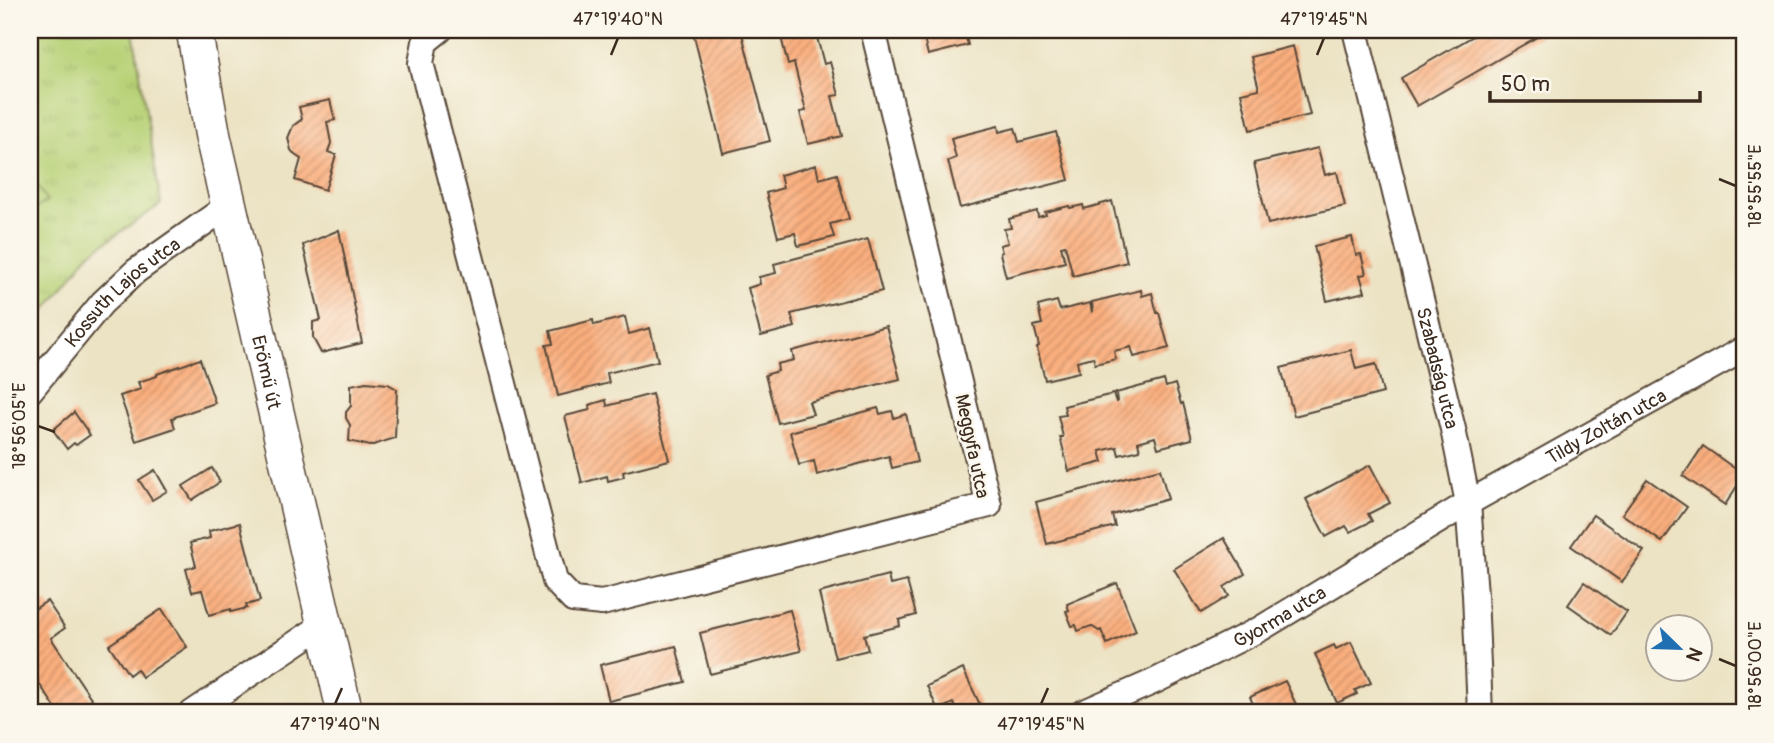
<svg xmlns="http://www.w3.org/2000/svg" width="1774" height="743" font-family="Pangolin,sans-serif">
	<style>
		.park { fill: url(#park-tufts); stroke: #7a7e4a; stroke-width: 2 }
		.pitch { fill: #b8d277; stroke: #7a7e4a; stroke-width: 2 }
		.building { fill: url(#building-hatch) }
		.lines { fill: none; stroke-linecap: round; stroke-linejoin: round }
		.street-casing { stroke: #564637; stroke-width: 28 }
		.secondary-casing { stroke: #564637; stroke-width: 38 }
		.street { stroke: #fff; stroke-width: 24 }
		.secondary { stroke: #fff; stroke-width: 35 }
		.ticks { fill: none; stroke: #3b2a1e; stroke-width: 2.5 }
		.labels { text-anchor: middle; stroke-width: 5; stroke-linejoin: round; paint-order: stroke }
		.street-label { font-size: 19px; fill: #3b2a1e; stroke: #fbf7ec }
		.neatline { fill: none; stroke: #3b2a1e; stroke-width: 2.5 }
		.ticks-label { font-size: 18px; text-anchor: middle; fill: #3b2a1e }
	</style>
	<defs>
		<pattern id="park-tufts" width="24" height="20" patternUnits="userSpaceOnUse" patternTransform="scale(1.75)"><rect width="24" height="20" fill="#b8d277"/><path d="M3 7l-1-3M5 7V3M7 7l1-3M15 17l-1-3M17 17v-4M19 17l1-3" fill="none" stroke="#9fb466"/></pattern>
		<pattern id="building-hatch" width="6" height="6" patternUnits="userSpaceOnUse" patternTransform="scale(1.75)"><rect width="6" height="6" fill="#fbaf7e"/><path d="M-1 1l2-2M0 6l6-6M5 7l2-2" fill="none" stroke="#cc8f67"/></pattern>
	</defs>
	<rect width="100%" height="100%" fill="#fbf7ec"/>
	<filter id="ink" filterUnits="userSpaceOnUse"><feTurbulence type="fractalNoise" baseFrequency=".0143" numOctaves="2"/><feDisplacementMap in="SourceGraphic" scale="14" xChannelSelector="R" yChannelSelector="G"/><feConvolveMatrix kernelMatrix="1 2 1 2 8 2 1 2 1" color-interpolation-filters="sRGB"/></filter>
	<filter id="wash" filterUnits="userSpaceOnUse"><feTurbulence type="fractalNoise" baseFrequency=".00686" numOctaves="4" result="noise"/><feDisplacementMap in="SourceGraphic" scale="28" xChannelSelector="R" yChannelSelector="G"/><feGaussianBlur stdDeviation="1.57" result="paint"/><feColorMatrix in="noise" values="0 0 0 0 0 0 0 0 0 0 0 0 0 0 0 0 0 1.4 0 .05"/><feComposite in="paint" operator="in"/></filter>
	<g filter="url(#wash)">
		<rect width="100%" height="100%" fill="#ece3c4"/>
		<path class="park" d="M30,30H133L161,204L89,254L34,325L30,328Z"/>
		<path class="pitch" d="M30,175L47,201L30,212Z"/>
		<g id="blocks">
			<g class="building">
				<path d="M701,30H741L770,141L723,153L693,32Z"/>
				<path d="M785,30H815L824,64L830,62L839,95L832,96L842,136L808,144L800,112L806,111L794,63L788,65L780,33L786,31Z"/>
				<path d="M922,30H964L968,45L928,55Z"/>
				<path d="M1479,30H1549L1417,106L1401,78L1480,32Z"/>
				<path d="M1293,46L1310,115L1250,130L1241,93L1259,89L1251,57Z"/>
				<path d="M330,100L335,120L327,122L331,143L328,152L336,155L325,190L295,180L301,159L295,155L291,150L288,138L293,126L302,119L299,107Z"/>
				<path d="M998,126L999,132L1015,128L1019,142L1056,132L1069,180L960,208L948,161L956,158L951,138Z"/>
				<path d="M1318,148L1325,175L1337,172L1345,206L1268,224L1254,163Z"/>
				<path d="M816,165L819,179L837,174L849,219L830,224L834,237L798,246L795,233L778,237L766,193L783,188L780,175Z"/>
				<path d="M1112,201L1127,262L1073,276L1065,245L1061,246L1065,262L1006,277L1000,253L1002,252L1000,245L1008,243L1004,229L1011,228L1009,219L1037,211L1038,217L1046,215L1045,212L1069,206L1070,208L1083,205L1084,209Z"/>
				<path d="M339,230L362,343L321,353L313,338V322L321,320L303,245Z"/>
				<path d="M1352,237L1356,255L1361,254L1366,274L1360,275L1365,292L1327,301L1314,246Z"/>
				<path d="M868,239L882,291L791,314L795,327L761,336L748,288L760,284L759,277L776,273L774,264Z"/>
				<path d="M1141,290L1142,296L1152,293L1157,313H1159L1169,348L1134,357L1131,347L1114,351L1116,359L1095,364L1093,357L1077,361L1079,372L1045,380L1037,347L1039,346L1034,326L1042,324L1038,306L1057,301L1060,310L1090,303L1092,312L1093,311L1092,302Z"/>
				<path d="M625,317L629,334L650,328L658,361L607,373L609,383L558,396L546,345L553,344L550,331L593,320L594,325Z"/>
				<path d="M886,326L900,379L809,402L813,414L778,423L765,375L778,371L777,364L794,360L792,351Z"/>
				<path d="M1351,350L1356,369L1376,364L1383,393L1294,416L1281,368Z"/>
				<path d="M200,359L215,403L172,418L175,428L136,441L120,396L141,389L138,382L157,376V374Z"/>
				<path d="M1164,380L1166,387L1175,384L1181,404L1183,403L1192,439L1158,448L1155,437L1138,442L1140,450L1119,455L1117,447L1100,451L1103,462L1069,471L1060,437H1063L1058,416L1066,415L1064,406L1113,394L1116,402H1117L1116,393Z"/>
				<path d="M366,382L388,384L397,389L395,438L370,446L349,441L350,425L346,418V412L351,406V385Z"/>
				<path d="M652,394L669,460L623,472L624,477L608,481L607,476L582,483L565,416L590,410L589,405L606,400L607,406Z"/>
				<path d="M878,408L880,414L892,411L894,418L906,414L917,462L892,468L889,456L817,475L814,461L799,465L790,432Z"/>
				<path d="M74,412L90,435L76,445L74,443L67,449L53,430Z"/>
				<path d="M1744,435V455L1735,449Z"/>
				<path d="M1703,446L1744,475L1725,505L1683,476Z"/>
				<path d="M1370,465L1390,503L1368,514L1372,521L1350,532L1346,526L1326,537L1306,499Z"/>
				<path d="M212,468L220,482L192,500L183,486Z"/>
				<path d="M1160,469L1168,499L1112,515L1115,526L1047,544L1036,502Z"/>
				<path d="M155,470L167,491L152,500L139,480Z"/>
				<path d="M1647,479L1687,507L1662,542L1622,514Z"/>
				<path d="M1593,515L1644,551L1622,582L1571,546Z"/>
				<path d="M240,523L260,601L246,605L247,608L231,612V609L209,615L202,590L192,592L186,569L196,566L190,543L210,538L209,531Z"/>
				<path d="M1224,538L1245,574L1224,587L1229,596L1201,613L1174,569Z"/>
				<path d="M888,575L890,585L907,581L916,615L899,620L900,626L864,635L868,650L835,658L819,593Z"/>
				<path d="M1584,582L1627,612L1611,635L1568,605Z"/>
				<path d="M1117,583L1136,631L1107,644L1101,630L1099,631L1091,626L1078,631L1076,625L1072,626L1066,611L1069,610L1067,604Z"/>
				<path d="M47,601L65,628L51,638L101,713H59L38,682L30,687V612Z"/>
				<path d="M162,609L187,647L142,677L137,669L129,675L109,645Z"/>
				<path d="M790,610L801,651L710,674L700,633Z"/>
				<path d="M1351,642L1371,683L1355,690L1357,694L1337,703L1315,654L1334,645L1336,649Z"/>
				<path d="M676,646L685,682L609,701L600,665Z"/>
				<path d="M963,669L984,713H957L953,703L938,710L927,686Z"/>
				<path d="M1285,681L1300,713H1257L1250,697Z"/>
			</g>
		</g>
	</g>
	<g filter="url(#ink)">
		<use href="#blocks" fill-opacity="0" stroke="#564637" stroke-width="2"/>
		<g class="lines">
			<defs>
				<g id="street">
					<path d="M440,30L425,42L421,63L555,581L573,600L602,603L989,505L873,30"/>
					<path id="s1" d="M1355,30L1453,429L1468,503L1475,594L1480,713"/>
					<path id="s2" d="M30,391L102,303L136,271L229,205"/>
					<path d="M192,713L323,625"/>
					<path id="s3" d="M1082,713L1155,681L1260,629L1468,503L1744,349"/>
				</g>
				<g id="secondary">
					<path id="s4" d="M194,30L213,137L345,713"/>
				</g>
			</defs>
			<use href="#street" class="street-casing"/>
			<use href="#secondary" class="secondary-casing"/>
			<use href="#street" class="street"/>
			<use href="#secondary" class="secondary"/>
		</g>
	</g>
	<path class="ticks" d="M611,55L618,38M1317,55L1324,38M1719,179L1736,186M38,426L55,432M1719,659L1736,666M335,704L342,688M1041,704L1048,688"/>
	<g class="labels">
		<g class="street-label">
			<text dy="7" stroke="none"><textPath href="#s2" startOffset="136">Kossuth Lajos utca</textPath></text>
			<text dy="7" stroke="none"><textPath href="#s1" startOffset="348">Szabadság utca</textPath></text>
			<text dy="7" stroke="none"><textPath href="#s4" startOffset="350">Erőmű út</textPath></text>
			<text dy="7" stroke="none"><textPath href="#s3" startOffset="598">Tildy Zoltán utca</textPath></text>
			<text transform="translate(973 446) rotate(78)" y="7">Meggyfa utca</text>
			<text dy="7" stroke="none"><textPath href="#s3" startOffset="220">Gyorma utca</textPath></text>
		</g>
	</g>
	<rect width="1774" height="743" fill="none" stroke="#fbf7ec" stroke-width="77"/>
	<g transform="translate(1679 648) rotate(113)"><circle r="33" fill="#fbf7ec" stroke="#aea59a" stroke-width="2"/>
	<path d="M0-5L12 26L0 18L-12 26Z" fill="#1f6fb2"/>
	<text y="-10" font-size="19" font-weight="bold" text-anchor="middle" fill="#3b2a1e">N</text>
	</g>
	<path d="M1490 91v10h210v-10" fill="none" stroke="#3b2a1e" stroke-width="3.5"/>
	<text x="1501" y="91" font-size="21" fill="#3b2a1e" stroke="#fbf7ec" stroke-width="5" paint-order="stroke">50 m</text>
	<rect x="38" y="38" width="1698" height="666" class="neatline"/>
	<g class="ticks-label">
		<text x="618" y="25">47°19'40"N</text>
		<text x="1324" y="25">47°19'45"N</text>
		<text transform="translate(1755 186) rotate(-90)" y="6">18°55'55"E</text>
		<text transform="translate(19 426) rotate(-90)" y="6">18°56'05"E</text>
		<text transform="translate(1755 666) rotate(-90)" y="6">18°56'00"E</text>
		<text x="335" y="730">47°19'40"N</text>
		<text x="1041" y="730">47°19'45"N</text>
	</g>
</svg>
